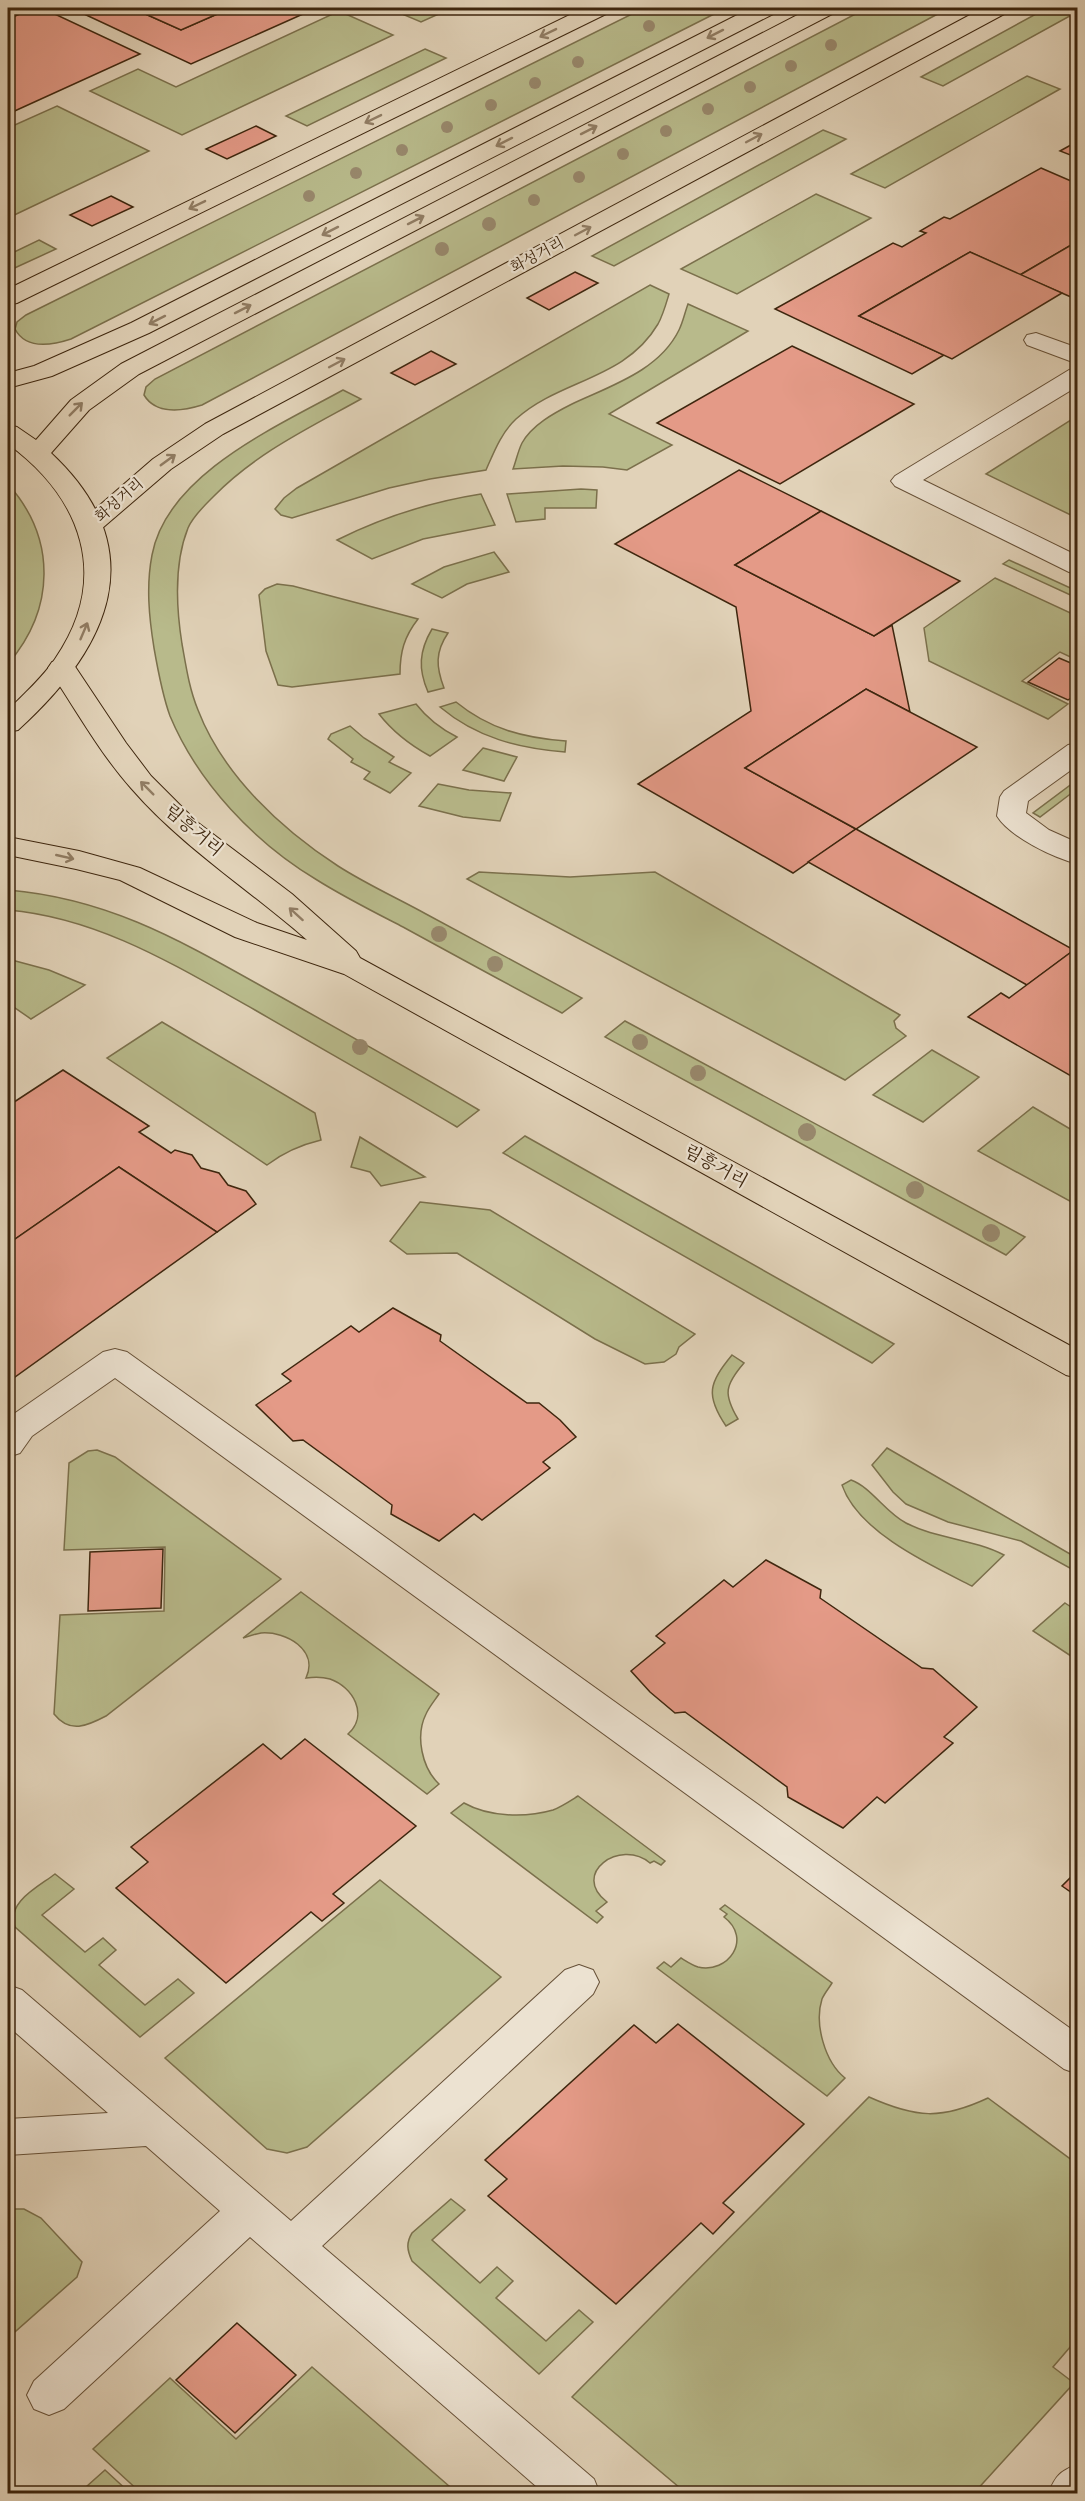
<svg xmlns="http://www.w3.org/2000/svg" width="1085" height="2501" font-family="'Old Standard TT','Noto Serif KR',serif">
	<style>
		.green { fill: #b8ba8b; stroke: #7b704c; stroke-width: 1.5 }
		.building { fill: #e49a87; stroke: #3e260e; stroke-width: 1.5 }
		.lines { fill: none; stroke-linecap: round; stroke-linejoin: round }
		.street-casing { stroke: #675138; stroke-width: 2 }
		.primary-casing { stroke: #3e260e; stroke-width: 2 }
		.highway-casing { stroke: #3e260e; stroke-width: 2 }
		.street { fill: #ece2d1; fill-rule: evenodd }
		.primary { fill: #e1d2b8; fill-rule: evenodd }
		.highway { fill: #e1d2b8; fill-rule: evenodd }
		.tree { fill: #98886c }
		.oneway { stroke: #907c63 }
		.labels { text-anchor: middle; stroke-width: 4.5; stroke-linejoin: round; paint-order: stroke }
		.far-street-label { font-size: 15px; fill: #3e260e; stroke: #ece2d1 }
		.street-label { font-size: 18px; fill: #3e260e; stroke: #ece2d1 }
	</style>
	<rect width="100%" height="100%" fill="#e1d2b8"/>
	<filter id="stains"><feTurbulence type="fractalNoise" baseFrequency=".00333" numOctaves="4"/><feColorMatrix values="0 0 0 0 .2 0 0 0 0 .09 0 0 0 0 .02 0 0 0 .5 -.17"/></filter>
	<radialGradient id="worn" r=".72"><stop offset=".6" stop-color="#630" stop-opacity="0"/><stop offset="1" stop-color="#630" stop-opacity=".3"/></radialGradient>
	<g class="green">
		<path d="M388,8H452L421,22Z"/>
		<path d="M644,8H726L71,339C53,345 26,350 15,329L17,322L26,315Z"/>
		<path d="M867,8H949L202,405C183,411 156,415 144,395L146,387L155,379Z"/>
		<path d="M1047,8H1077V12L943,86L921,77Z"/>
		<path d="M339,11L393,35L182,135L90,91L138,69L176,87Z"/>
		<path d="M425,49L446,58L307,126L286,116Z"/>
		<path d="M1027,76L1060,89L885,188L851,174Z"/>
		<path d="M57,106L149,151L8,218V128Z"/>
		<path d="M823,130L846,139L614,266L592,256Z"/>
		<path d="M816,194L871,218L737,294L681,269Z"/>
		<path d="M39,240L56,249L8,271V255Z"/>
		<path d="M650,285L669,294C666,304 663,315 658,324C625,380 560,379 516,419C501,433 494,452 486,470L430,479L389,488L292,518L281,515L275,509L284,498L297,488Z"/>
		<path d="M688,304L748,331L609,414L672,445L627,470L603,467L563,466L513,469C516,461 518,451 522,443C532,425 554,413 572,404C610,386 659,371 679,330C683,322 685,312 688,304Z"/>
		<path d="M343,390L361,399C309,428 256,453 214,496C205,505 193,516 188,528C174,563 176,606 182,644C186,666 189,688 198,710C223,775 281,829 338,866C366,884 397,898 426,914C478,942 530,970 582,998L562,1013C509,985 456,956 403,927C374,912 344,897 317,880C255,843 198,783 170,716C162,694 158,671 154,648C149,617 146,586 152,555C167,474 278,426 343,390Z"/>
		<path d="M1077,416V518L986,474Z"/>
		<path d="M8,484C57,539 55,609 8,664Z"/>
		<path d="M581,489L597,490L596,508H545V519L516,522L507,494Z"/>
		<path d="M481,494L495,525L423,539L372,559L337,540C383,517 430,502 481,494Z"/>
		<path d="M494,552L509,572L467,584L442,598L412,584L444,567Z"/>
		<path d="M1009,560L1077,591V598L1003,564Z"/>
		<path d="M995,578L1077,616V660L1060,652L1022,681L1068,704L1048,719L929,661L924,628Z"/>
		<path d="M277,584L293,586L418,619C404,637 400,652 400,674L292,687L278,685L266,651L259,595L265,589Z"/>
		<path d="M432,629L448,633C435,652 436,667 444,688L428,692C418,669 419,651 432,629Z"/>
		<path d="M456,702C489,729 524,738 566,741L565,752C518,748 477,738 440,707Z"/>
		<path d="M416,704C427,718 441,729 457,737L430,756C410,745 393,732 379,714Z"/>
		<path d="M350,726L364,738L394,757L389,762L411,773L390,793L364,779L370,772L351,762L353,759L328,739L331,734Z"/>
		<path d="M483,748L517,757L504,781L463,770Z"/>
		<path d="M1077,780V789L1040,817L1033,813Z"/>
		<path d="M438,784L469,790L511,793L500,821L463,817L419,806Z"/>
		<path d="M479,872L570,877L655,872L900,1015L894,1021L896,1028L906,1036L845,1080L467,879Z"/>
		<path d="M8,890C115,899 189,946 281,997C347,1034 413,1071 479,1110L457,1127C390,1087 322,1049 255,1010C176,966 100,918 8,910Z"/>
		<path d="M8,959L49,970L85,985L31,1019L8,1003Z"/>
		<path d="M625,1021L1025,1237L1006,1255L605,1037Z"/>
		<path d="M162,1022L315,1113L321,1140C300,1145 284,1152 267,1165L107,1058Z"/>
		<path d="M932,1050L979,1077L923,1122L873,1095Z"/>
		<path d="M1033,1107L1077,1133V1205L978,1151Z"/>
		<path d="M525,1136L894,1344L872,1363L503,1153Z"/>
		<path d="M360,1137L425,1177L381,1186L370,1172L351,1167Z"/>
		<path d="M420,1202L490,1210L695,1334L679,1347L676,1354L664,1362L645,1364L595,1339L457,1253L407,1254L390,1241Z"/>
		<path d="M732,1355L744,1363C725,1385 723,1394 738,1419L726,1426C705,1395 709,1383 732,1355Z"/>
		<path d="M887,1448L1077,1558V1572L1021,1541L948,1522L906,1504L893,1492L872,1465Z"/>
		<path d="M97,1450L115,1457L281,1579L106,1716C87,1726 70,1734 54,1714L60,1615L164,1611L165,1547L64,1550L69,1463L88,1451Z"/>
		<path d="M851,1480C871,1487 885,1512 906,1523C937,1539 974,1539 1004,1555L972,1586C930,1565 858,1532 842,1485Z"/>
		<path d="M301,1592L439,1694C435,1700 429,1707 426,1714C415,1736 422,1768 439,1784L427,1794L348,1734C369,1715 353,1687 330,1679C323,1677 313,1677 306,1678C319,1650 286,1631 261,1633C255,1634 249,1636 243,1638Z"/>
		<path d="M1065,1603L1077,1611V1660L1033,1631Z"/>
		<path d="M578,1796L665,1861L661,1865L654,1861L650,1863C620,1838 570,1874 607,1902L596,1911L603,1917L597,1923L451,1813L464,1803C489,1817 525,1818 553,1810C561,1807 570,1801 578,1796Z"/>
		<path d="M55,1874L74,1889L42,1915L85,1952L103,1938L116,1950L99,1965L145,2005L178,1979L194,1993L140,2037L15,1927C6,1902 38,1887 55,1874Z"/>
		<path d="M380,1880L501,1977L307,2147L287,2153L267,2149L165,2058Z"/>
		<path d="M725,1905L832,1983C829,1988 824,1994 822,1999C814,2024 825,2062 845,2078L827,2096L657,1968L664,1962L671,1967L681,1958C686,1961 692,1965 698,1967C728,1974 753,1939 724,1917L727,1914L720,1909Z"/>
		<path d="M869,2097C916,2118 941,2120 988,2098L1077,2164V2339L1053,2367L1074,2383L974,2493H686L572,2397Z"/>
		<path d="M451,2199L465,2210L432,2240L480,2283L497,2267L513,2281L496,2298L546,2341L579,2310L593,2322L539,2374L412,2261C407,2250 406,2243 412,2233Z"/>
		<path d="M8,2209H24L41,2218L82,2262L77,2277L8,2338Z"/>
		<path d="M312,2367L457,2493H141L93,2449L170,2378L236,2439Z"/>
		<path d="M105,2470L130,2493H93L86,2487Z"/>
	</g>
	<g class="building">
		<path d="M34,8H42L140,54L8,114V19Z"/>
		<path d="M99,8H132L181,30L231,8H307L312,10L191,64L84,14Z"/>
		<path d="M132,8H231L181,30Z"/>
		<path d="M256,126L276,136L227,159L206,149Z"/>
		<path d="M1078,141V158L1060,151Z"/>
		<path d="M1041,168L1078,184V241L1020,275L970,252L859,316L944,355L912,374L775,309L893,243L902,247L926,233L920,231L944,217L950,219Z"/>
		<path d="M111,196L133,207L92,226L70,215Z"/>
		<path d="M1078,241V300L1020,275Z"/>
		<path d="M970,252L1062,293L952,359L859,316Z"/>
		<path d="M575,272L598,283L549,310L527,298Z"/>
		<path d="M792,346L914,404L780,484L657,423Z"/>
		<path d="M431,351L456,364L415,385L391,373Z"/>
		<path d="M739,470L821,511L735,565L874,636L892,625L910,712L866,689L745,768L856,829L793,873L638,784L751,711L736,607L615,544Z"/>
		<path d="M821,511L960,581L874,636L735,565Z"/>
		<path d="M1059,658L1078,666V693L1068,700L1028,682Z"/>
		<path d="M866,689L977,747L856,829L745,768Z"/>
		<path d="M856,829L1074,950L1027,985L808,862Z"/>
		<path d="M1078,947V1080L968,1017L1001,993L1009,998Z"/>
		<path d="M63,1070L149,1126L139,1132L171,1153L175,1150L192,1155L201,1168L219,1173L228,1185L246,1191L256,1204L217,1232L119,1167L8,1244V1106Z"/>
		<path d="M119,1167L217,1232L8,1382V1244Z"/>
		<path d="M393,1308L441,1335L440,1341L527,1403H539L560,1420L576,1437L543,1462L550,1468L482,1520L474,1514L439,1541L391,1514L392,1505L303,1440L293,1441L256,1405L291,1381L282,1374L351,1326L359,1332Z"/>
		<path d="M163,1549L161,1608L88,1611L90,1552Z"/>
		<path d="M766,1560L821,1590L820,1598L922,1668L933,1669L977,1707L944,1737L953,1743L885,1803L877,1797L843,1828L788,1797L787,1787L685,1712L675,1713L650,1692L631,1671L665,1643L656,1636L724,1580L733,1587Z"/>
		<path d="M305,1739L416,1826L333,1894L344,1903L322,1921L311,1912L226,1983L116,1888L148,1862L131,1847L263,1744L281,1759Z"/>
		<path d="M1078,1870V1897L1062,1886Z"/>
		<path d="M678,2024L804,2124L723,2203L734,2212L713,2234L701,2223L616,2304L488,2196L507,2179L485,2160L634,2025L656,2043Z"/>
		<path d="M237,2323L296,2375L235,2433L176,2380Z"/>
	</g>
	<g class="lines">
		<defs>
			<g id="street">
				<path d="M1036,333L1078,348V364L1027,345L1024,340L1027,335Z"/>
				<path d="M1078,368V386L923,480L1078,556V574L1069,572L895,486L891,481L895,476L1069,370Z"/>
				<path d="M1078,743V765L1028,801L1026,813L1049,830L1078,843V864C1054,858 1010,837 997,816L1000,797L1004,791L1068,745Z"/>
				<path d="M115,1349L127,1352L1078,2034V2074L1064,2069L115,1378L32,1436L20,1453L8,1457V1418L103,1352Z"/>
				<path d="M579,1965L593,1970L599,1982L593,1994L322,2246L594,2479L600,2494H545L250,2237L64,2409L49,2415L34,2409L27,2395L34,2381L220,2211L146,2146L8,2155V2119L108,2113L8,2026V1985L22,1990L291,2221L565,1970Z"/>
				<path d="M1078,2464V2494H1048C1056,2475 1059,2472 1078,2464Z"/>
			</g>
			<g id="primary">
				<path d="M584,8H611L608,13L17,303L8,305V289Z"/>
				<path d="M983,8H1009L1006,13L223,434L171,469L100,530L91,532L82,530L78,524L153,459L205,424Z"/>
				<path d="M62,660L72,662L126,743L151,776L197,822L292,894L356,951L360,958L1078,1350V1378L1066,1375L344,974L235,937L120,880L76,869L8,855V837L79,851L140,868L257,923L307,940C249,889 182,847 131,788C99,752 75,708 48,668L52,662Z"/>
			</g>
			<g id="highway">
				<path d="M751,8H778L775,13L149,333L52,376L8,388V373L34,366L131,323Z"/>
				<path d="M811,8H837L834,13L139,374L89,410L51,453C155,550 109,648 18,730L8,732V710C24,694 42,678 55,659C111,578 82,498 8,444V425L17,427L36,440L71,400L121,364Z"/>
			</g>
		</defs>
		<use href="#street" class="street-casing"/>
		<use href="#primary" class="primary-casing"/>
		<use href="#highway" class="highway-casing"/>
		<use href="#street" class="street"/>
		<use href="#primary" class="primary"/>
		<use href="#highway" class="highway"/>
	</g>
	<g class="tree">
		<circle cx="649" cy="26" r="6"/>
		<circle cx="831" cy="45" r="6"/>
		<circle cx="578" cy="62" r="6"/>
		<circle cx="791" cy="66" r="6"/>
		<circle cx="535" cy="83" r="6"/>
		<circle cx="750" cy="87" r="6"/>
		<circle cx="491" cy="105" r="6"/>
		<circle cx="708" cy="109" r="6"/>
		<circle cx="447" cy="127" r="6"/>
		<circle cx="666" cy="131" r="6"/>
		<circle cx="402" cy="150" r="6"/>
		<circle cx="623" cy="154" r="6"/>
		<circle cx="356" cy="173" r="6"/>
		<circle cx="579" cy="177" r="6"/>
		<circle cx="309" cy="196" r="6"/>
		<circle cx="534" cy="200" r="6"/>
		<circle cx="489" cy="224" r="7"/>
		<circle cx="442" cy="249" r="7"/>
		<circle cx="439" cy="934" r="8"/>
		<circle cx="495" cy="964" r="8"/>
		<circle cx="640" cy="1042" r="8"/>
		<circle cx="360" cy="1047" r="8"/>
		<circle cx="698" cy="1073" r="8"/>
		<circle cx="807" cy="1132" r="9"/>
		<circle cx="915" cy="1190" r="9"/>
		<circle cx="991" cy="1233" r="9"/>
	</g>
	<defs><path id="oneway-shaft" d="M-6 0H5M1.5-3L5.5 0L1.5 3" fill="none" stroke-width="1.6" stroke-linecap="round" stroke-linejoin="round" transform="scale(1.5)"/></defs>
	<g class="oneway">
		<use href="#oneway-shaft" transform="translate(548 33) rotate(154)"/>
		<use href="#oneway-shaft" transform="translate(715 34) rotate(153)"/>
		<use href="#oneway-shaft" transform="translate(373 119) rotate(154)"/>
		<use href="#oneway-shaft" transform="translate(589 130) rotate(-27)"/>
		<use href="#oneway-shaft" transform="translate(754 138) rotate(-28)"/>
		<use href="#oneway-shaft" transform="translate(504 142) rotate(153)"/>
		<use href="#oneway-shaft" transform="translate(197 205) rotate(154)"/>
		<use href="#oneway-shaft" transform="translate(416 220) rotate(-27)"/>
		<use href="#oneway-shaft" transform="translate(330 231) rotate(153)"/>
		<use href="#oneway-shaft" transform="translate(583 231) rotate(-28)"/>
		<use href="#oneway-shaft" transform="translate(243 309) rotate(-27)"/>
		<use href="#oneway-shaft" transform="translate(157 320) rotate(153)"/>
		<use href="#oneway-shaft" transform="translate(337 363) rotate(-28)"/>
		<use href="#oneway-shaft" transform="translate(76 409) rotate(-45)"/>
		<use href="#oneway-shaft" transform="translate(168 460) rotate(-36)"/>
		<use href="#oneway-shaft" transform="translate(84 631) rotate(-67)"/>
		<use href="#oneway-shaft" transform="translate(147 788) rotate(-135)"/>
		<use href="#oneway-shaft" transform="translate(65 857) rotate(13)"/>
		<use href="#oneway-shaft" transform="translate(296 914) rotate(-138)"/>
	</g>
	<g class="labels">
		<g class="far-street-label">
			<text transform="translate(537 255) rotate(-28)" y="5">화성거리</text>
			<text transform="translate(119 500) rotate(-41)" y="5">화성거리</text>
		</g>
		<g class="street-label">
			<text transform="translate(194 830) rotate(40)" y="6">림흥거리</text>
			<text transform="translate(716 1166) rotate(29)" y="6">림흥거리</text>
		</g>
	</g>
	<rect width="1085" height="2501" fill="none" stroke="#e1d2b8" stroke-width="30"/>
	<rect x="9" y="9" width="1067" height="2483" fill="none" stroke="#3e260e" stroke-width="3"/>
	<rect x="15" y="15" width="1055" height="2471" fill="none" stroke="#3e260e" stroke-width="1.5"/>
	<rect width="100%" height="100%" filter="url(#stains)"/>
	<rect width="100%" height="100%" fill="url(#worn)"/>
</svg>
